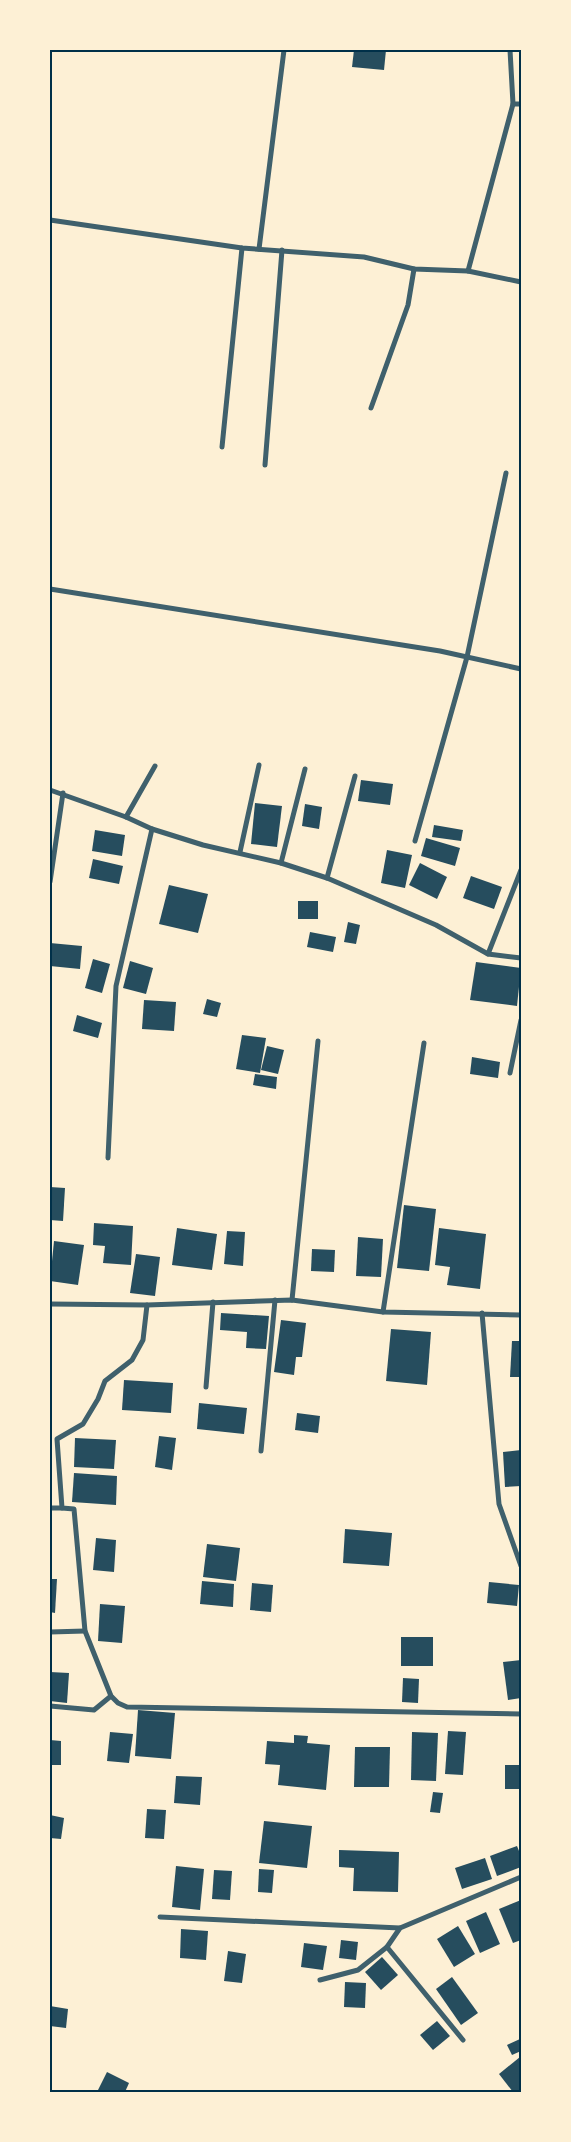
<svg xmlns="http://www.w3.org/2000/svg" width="571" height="2142" font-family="'Varela Round',sans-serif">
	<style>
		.building { fill: #264d5e }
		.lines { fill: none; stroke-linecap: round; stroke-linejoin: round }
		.minor { stroke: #3f606c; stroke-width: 5 }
		.neatline { fill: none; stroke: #003049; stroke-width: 2 }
	</style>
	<rect width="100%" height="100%" fill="#fdf0d5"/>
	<g class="building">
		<path d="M354,50H386L384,70L352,67Z"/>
		<path d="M361,780L393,784L390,805L358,801Z"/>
		<path d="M255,803L282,806L277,847L251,844Z"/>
		<path d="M305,804L322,807L319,829L302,826Z"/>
		<path d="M434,825L463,830L461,841L432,837Z"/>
		<path d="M95,830L125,835L122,856L92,851Z"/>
		<path d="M426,838L460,848L455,866L421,856Z"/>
		<path d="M387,850L412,855L405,888L381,883Z"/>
		<path d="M93,859L123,866L119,884L89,878Z"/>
		<path d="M420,863L447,877L437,899L409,885Z"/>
		<path d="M471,876L502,887L494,909L463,898Z"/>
		<path d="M169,885L208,894L198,933L159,924Z"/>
		<rect x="298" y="901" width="20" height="18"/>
		<path d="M348,922L360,925L356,944L344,942Z"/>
		<path d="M310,932L336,937L333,952L307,947Z"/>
		<path d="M50,943L82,946L80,969L50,966Z"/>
		<path d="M93,959L110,964L102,993L85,988Z"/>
		<path d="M130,961L153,968L146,994L123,988Z"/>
		<path d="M476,962L521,968L517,1006L470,1000Z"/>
		<path d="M207,999L221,1003L217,1017L203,1014Z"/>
		<path d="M144,1000L176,1002L174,1031L142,1029Z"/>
		<path d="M77,1015L102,1023L98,1038L73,1031Z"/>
		<path d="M242,1035L266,1038L260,1073L236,1069Z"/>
		<path d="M267,1046L284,1050L278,1074L261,1070Z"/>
		<path d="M472,1057L500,1062L498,1078L470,1074Z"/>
		<path d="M255,1074L277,1077L276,1089L253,1085Z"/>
		<path d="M50,1187L65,1188L63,1221L50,1220Z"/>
		<path d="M404,1205L436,1209L429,1271L397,1268Z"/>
		<path d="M94,1223L133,1226L131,1265L103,1263L105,1246L93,1245Z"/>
		<path d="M177,1228L217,1234L212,1270L172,1265Z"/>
		<path d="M439,1228L486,1234L480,1289L447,1285L450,1267L435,1265Z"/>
		<path d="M227,1231L245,1232L243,1266L224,1264Z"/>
		<path d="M358,1237L383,1239L381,1277L356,1276Z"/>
		<path d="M54,1241L84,1245L78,1285L50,1281Z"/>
		<path d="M312,1249L335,1250L334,1272L311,1271Z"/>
		<path d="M136,1254L160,1257L155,1296L130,1293Z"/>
		<path d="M221,1313L269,1316L266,1349L246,1348L247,1332L220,1330Z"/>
		<path d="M281,1320L306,1323L302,1357H296L294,1375L274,1372Z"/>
		<path d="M391,1329L431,1332L427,1385L386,1381Z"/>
		<path d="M512,1341H521V1377H510Z"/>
		<path d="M124,1380L173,1383L171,1413L122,1410Z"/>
		<path d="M199,1403L247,1408L244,1434L197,1429Z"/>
		<path d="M297,1413L320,1416L318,1433L295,1430Z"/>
		<path d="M159,1436L176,1438L172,1470L155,1467Z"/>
		<path d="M75,1438L116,1440L114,1469L74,1467Z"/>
		<path d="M521,1450V1486L505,1487L503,1452Z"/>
		<path d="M74,1473L117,1476L116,1505L72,1502Z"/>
		<path d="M345,1529L392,1533L389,1566L343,1563Z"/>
		<path d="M96,1538L116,1540L114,1572L93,1570Z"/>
		<path d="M207,1544L240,1548L236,1581L203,1577Z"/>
		<path d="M50,1579H57L55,1613L50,1612Z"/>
		<path d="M202,1581L234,1584L233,1607L200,1604Z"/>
		<path d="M489,1582L519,1585L517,1606L487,1603Z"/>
		<path d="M252,1583L273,1585L271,1612L250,1610Z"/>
		<path d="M100,1604L125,1606L122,1643L98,1641Z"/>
		<rect x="401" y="1637" width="32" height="29"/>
		<path d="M521,1660V1698L508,1700L503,1662Z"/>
		<path d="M50,1672L69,1673L67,1703L50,1701Z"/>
		<path d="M403,1678L419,1679L418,1703L402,1702Z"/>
		<path d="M138,1710L175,1713L171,1759L135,1756Z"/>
		<path d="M448,1731L466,1732L463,1775L445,1774Z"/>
		<path d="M110,1732L133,1734L129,1763L107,1761Z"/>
		<path d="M412,1732L438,1733L436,1781L411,1780Z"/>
		<path d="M294,1735L308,1736L307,1743L330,1745L326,1790L278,1785L280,1765L265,1764L267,1741L294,1743Z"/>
		<path d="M50,1740L61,1741V1765H50Z"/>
		<path d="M355,1747H390L389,1787H354Z"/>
		<rect x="505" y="1765" width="16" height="24"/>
		<path d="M176,1776L202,1777L200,1805L174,1803Z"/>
		<path d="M433,1792L443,1793L440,1813L430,1812Z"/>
		<path d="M147,1809L166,1810L164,1839L145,1838Z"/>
		<path d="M50,1815L64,1818L61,1839L50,1838Z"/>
		<path d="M264,1821L312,1826L307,1868L259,1863Z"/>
		<path d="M517,1846L521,1856V1867L497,1876L490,1856Z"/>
		<path d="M339,1850L399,1852L398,1892L353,1891L354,1868L339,1867Z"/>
		<path d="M485,1858L492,1879L462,1889L455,1868Z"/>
		<path d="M176,1866L204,1869L200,1910L172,1907Z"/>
		<path d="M259,1869L274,1870L272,1893L258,1892Z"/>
		<path d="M214,1870L232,1871L230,1900L212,1899Z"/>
		<path d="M521,1900V1940L513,1943L499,1909Z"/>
		<path d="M486,1912L500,1944L480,1953L466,1921Z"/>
		<path d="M458,1926L475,1954L454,1967L437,1939Z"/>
		<path d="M181,1929L208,1931L206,1960L180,1958Z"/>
		<path d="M341,1940L358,1942L356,1960L339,1958Z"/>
		<path d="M304,1943L327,1946L323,1970L301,1967Z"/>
		<path d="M228,1951L246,1954L242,1983L224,1981Z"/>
		<path d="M382,1957L398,1975L381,1990L365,1972Z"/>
		<path d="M452,1977L478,2013L461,2025L436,1989Z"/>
		<path d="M345,1982L366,1983L365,2008L344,2007Z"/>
		<path d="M50,2006L68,2009L66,2028L50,2026Z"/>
		<path d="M437,2021L450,2036L433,2050L420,2035Z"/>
		<path d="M520,2039L521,2051L512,2055L507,2045Z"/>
		<path d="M520,2057L521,2092H513L499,2074Z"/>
		<path d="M107,2072L129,2083L125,2092H97Z"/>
	</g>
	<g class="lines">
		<g class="minor">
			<path d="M513,104H521"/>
			<path d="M50,220L242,248L364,257L414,269L468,271L521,282"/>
			<path d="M259,249L284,50"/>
			<path d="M468,271L513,104L510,50"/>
			<path d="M371,408L408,305L414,269"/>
			<path d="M222,447L242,248"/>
			<path d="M265,465L282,250"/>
			<path d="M50,589L440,651L521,669"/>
			<path d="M50,790L126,817L152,829L203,845L281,863L327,878L436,925L488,954L521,958"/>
			<path d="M126,817L155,766"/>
			<path d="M415,841L467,657L506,473"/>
			<path d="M240,852L259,765"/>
			<path d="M281,863L305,769"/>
			<path d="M327,878L355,776"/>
			<path d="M50,882L63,793"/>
			<path d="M488,954L521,870"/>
			<path d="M510,1073L521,1020"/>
			<path d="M108,1158L116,986L152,829"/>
			<path d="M292,1300L318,1041"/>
			<path d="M50,1304L147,1305L292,1300L383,1312L521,1315"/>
			<path d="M147,1305L143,1340L132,1360L105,1381L98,1399L83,1424L57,1439L62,1508L74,1509L85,1631L111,1696L118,1703L127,1707L521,1714"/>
			<path d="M383,1312L424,1043"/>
			<path d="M482,1313L499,1504L521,1566"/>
			<path d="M206,1387L213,1302"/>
			<path d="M261,1451L275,1300"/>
			<path d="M50,1508H62"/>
			<path d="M50,1632L85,1631"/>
			<path d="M50,1706L94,1710L111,1696"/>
			<path d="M160,1917L400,1928"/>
			<path d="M320,1980L358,1970L387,1947"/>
			<path d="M463,2040L387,1947L400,1928L521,1877"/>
		</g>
	</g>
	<rect width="571" height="2142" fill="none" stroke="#fdf0d5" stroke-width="102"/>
	<rect x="51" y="51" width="469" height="2040" class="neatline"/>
</svg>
